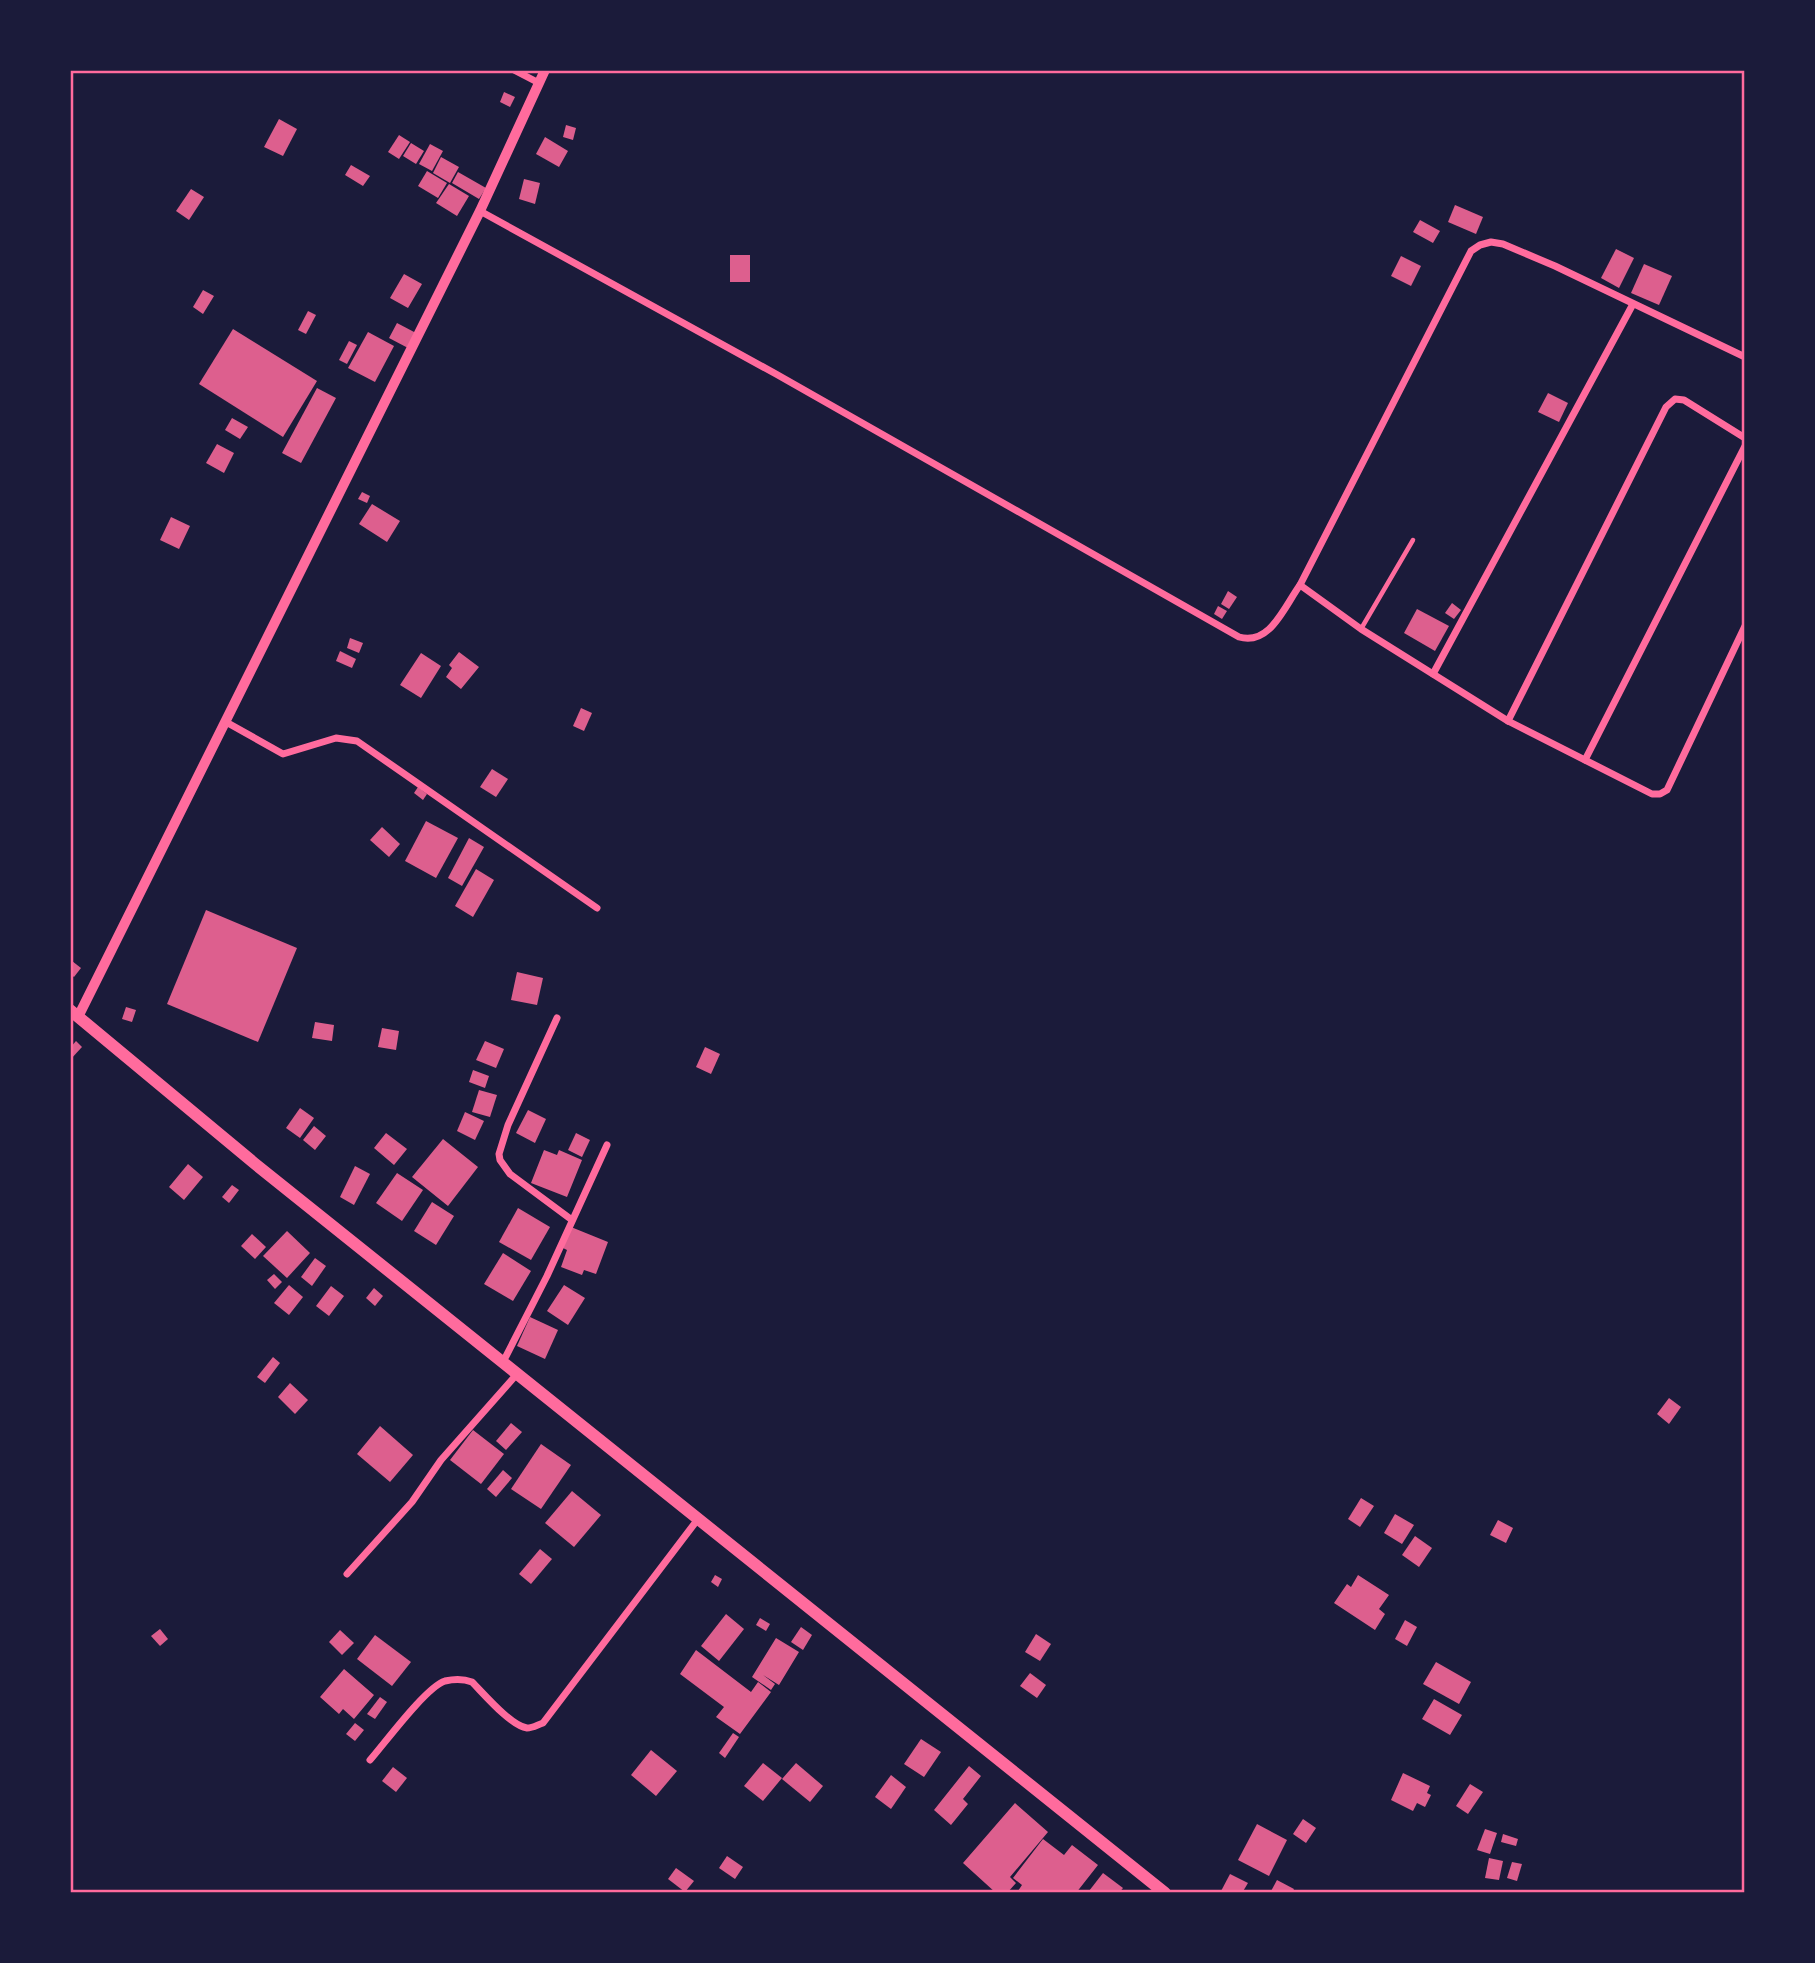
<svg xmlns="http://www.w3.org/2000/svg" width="1815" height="1963" font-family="'IBM Plex Sans',sans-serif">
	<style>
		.building { fill: #dd5f8e }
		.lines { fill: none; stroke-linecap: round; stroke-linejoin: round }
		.service { stroke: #ff6b9d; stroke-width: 4.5 }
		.minor { stroke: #ff6b9d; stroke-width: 7 }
		.tertiary { stroke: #ff6b9d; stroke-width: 10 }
		.secondary { stroke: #ff6b9d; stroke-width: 12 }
		.neatline { fill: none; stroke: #ff6b9d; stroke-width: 2.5 }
	</style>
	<rect width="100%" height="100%" fill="#1b1b3a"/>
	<g class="building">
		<path d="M504,92L515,97L510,107L500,102Z"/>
		<path d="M279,119L297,129L283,156L264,147Z"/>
		<path d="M566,125L576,128L573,140L563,137Z"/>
		<path d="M399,135L410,142L399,159L388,152Z"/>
		<path d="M545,137L568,151L559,167L536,154Z"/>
		<path d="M411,143L424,151L416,164L403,156Z"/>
		<path d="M430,144L443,151L432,171L419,164Z"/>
		<path d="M441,157L459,167L450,183L433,173Z"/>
		<path d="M351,165L370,176L363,186L345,175Z"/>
		<path d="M427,171L447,183L438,198L418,186Z"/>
		<path d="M458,172L486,188L479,199L452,183Z"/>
		<path d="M524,179L540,183L535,204L519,199Z"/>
		<path d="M449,184L469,196L457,216L436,203Z"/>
		<path d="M191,189L204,197L189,220L176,211Z"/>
		<path d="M1455,205L1483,217L1476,234L1448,222Z"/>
		<path d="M1420,220L1440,231L1433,243L1413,232Z"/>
		<path d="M1616,249L1634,258L1619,288L1601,278Z"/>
		<rect x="730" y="255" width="20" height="27"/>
		<path d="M1401,256L1421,266L1411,286L1391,276Z"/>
		<path d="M1644,264L1672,276L1659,305L1631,293Z"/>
		<path d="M404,274L422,284L408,308L390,298Z"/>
		<path d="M203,290L214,296L203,314L193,307Z"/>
		<path d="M308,311L316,315L306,334L298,330Z"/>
		<path d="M397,323L416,333L408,348L389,338Z"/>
		<path d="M233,329L317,381L283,437L199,384Z"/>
		<path d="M368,332L394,346L375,382L348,368Z"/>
		<path d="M349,341L357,345L347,364L339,360Z"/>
		<path d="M317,388L336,398L301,463L282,453Z"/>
		<path d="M1548,393L1568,403L1559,422L1538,412Z"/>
		<path d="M232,418L248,427L240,439L225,430Z"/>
		<path d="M217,444L234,453L224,473L206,463Z"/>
		<path d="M362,492L370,496L367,503L358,499Z"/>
		<path d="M372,504L400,521L387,542L359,524Z"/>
		<path d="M171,517L190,526L179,549L160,540Z"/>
		<path d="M1228,591L1237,597L1229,609L1221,604Z"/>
		<path d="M1452,603L1461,610L1454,619L1445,613Z"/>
		<path d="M1218,606L1227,611L1222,619L1214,614Z"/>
		<path d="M1417,609L1449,626L1435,651L1404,633Z"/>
		<path d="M350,638L363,643L359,653L347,648Z"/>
		<path d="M340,651L356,659L352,668L336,661Z"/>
		<path d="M459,652L479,667L461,689L446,677L452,668L449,665Z"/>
		<path d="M421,653L441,666L421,698L400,685Z"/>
		<path d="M581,708L592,713L584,731L573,726Z"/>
		<path d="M492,769L508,779L496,797L480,787Z"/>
		<path d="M418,787L427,794L423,800L414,793Z"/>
		<path d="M426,821L458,838L436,878L405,861Z"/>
		<path d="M382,827L400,844L389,857L370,840Z"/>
		<path d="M469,838L484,847L462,886L448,878Z"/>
		<path d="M476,869L494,880L473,917L455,906Z"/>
		<path d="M206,910L297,948L258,1042L167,1004Z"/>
		<path d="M72,961L81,968L74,977L70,974Z"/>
		<path d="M517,972L543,978L537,1005L511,1000Z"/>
		<path d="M126,1007L136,1010L132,1022L122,1019Z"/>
		<path d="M315,1022L334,1025L332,1041L312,1038Z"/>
		<path d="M382,1028L399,1031L396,1050L378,1047Z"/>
		<path d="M76,1041L82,1047L70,1060V1048Z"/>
		<path d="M485,1041L504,1049L496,1068L476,1060Z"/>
		<path d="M705,1047L720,1054L711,1074L696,1067Z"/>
		<path d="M473,1070L489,1076L485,1088L469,1082Z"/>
		<path d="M479,1090L497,1095L490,1117L472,1112Z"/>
		<path d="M300,1108L314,1118L300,1138L286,1128Z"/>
		<path d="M528,1110L546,1119L535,1143L516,1133Z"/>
		<path d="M465,1112L484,1121L475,1140L457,1131Z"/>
		<path d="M314,1126L326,1136L315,1150L303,1140Z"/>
		<path d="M386,1133L407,1149L394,1165L374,1148Z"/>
		<path d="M576,1133L590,1140L582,1157L568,1150Z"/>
		<path d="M443,1139L478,1167L448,1206L412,1177Z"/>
		<path d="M544,1150L557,1155L559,1150L582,1160L567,1197L531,1183Z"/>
		<path d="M188,1164L203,1177L184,1200L169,1187Z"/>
		<path d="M355,1166L370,1174L354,1205L340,1197Z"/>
		<path d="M397,1173L423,1190L402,1221L376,1203Z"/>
		<path d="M232,1185L239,1190L229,1203L222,1197Z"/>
		<path d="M432,1202L454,1216L436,1245L414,1231Z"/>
		<path d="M518,1208L550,1227L531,1260L499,1242Z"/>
		<path d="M571,1227L608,1242L596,1274L584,1270L582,1275L561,1267L567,1250L563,1248Z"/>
		<path d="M287,1231L310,1253L287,1278L263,1256Z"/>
		<path d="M252,1234L266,1247L255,1259L241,1246Z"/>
		<path d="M503,1253L531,1271L513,1301L484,1284Z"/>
		<path d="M315,1258L326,1266L312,1286L301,1277Z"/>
		<path d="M274,1274L282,1282L275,1289L267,1280Z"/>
		<path d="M289,1285L303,1297L289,1315L274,1303Z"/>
		<path d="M564,1285L585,1298L568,1325L547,1311Z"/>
		<path d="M331,1286L344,1296L329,1316L316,1306Z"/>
		<path d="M374,1288L383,1296L375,1306L366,1298Z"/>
		<path d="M530,1317L558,1330L545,1359L517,1346Z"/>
		<path d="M273,1357L280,1363L265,1383L257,1377Z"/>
		<path d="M290,1383L308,1400L295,1414L278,1397Z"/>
		<path d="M1669,1398L1681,1407L1669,1424L1657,1414Z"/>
		<path d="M511,1423L522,1432L506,1450L496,1441Z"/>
		<path d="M380,1426L413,1455L390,1482L357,1454Z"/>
		<path d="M473,1430L504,1454L481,1484L450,1460Z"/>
		<path d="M541,1444L571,1465L541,1509L511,1489Z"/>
		<path d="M503,1470L512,1478L496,1497L487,1489Z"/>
		<path d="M572,1491L601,1515L574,1547L545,1523Z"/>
		<path d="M1361,1498L1374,1506L1360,1527L1348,1519Z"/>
		<path d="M1395,1514L1414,1525L1402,1544L1384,1533Z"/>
		<path d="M1498,1520L1513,1528L1506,1543L1490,1535Z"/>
		<path d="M1415,1536L1432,1548L1419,1567L1402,1555Z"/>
		<path d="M540,1549L552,1559L531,1584L519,1574Z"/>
		<path d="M715,1575L722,1579L718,1587L711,1582Z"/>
		<path d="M1358,1575L1389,1595L1379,1609L1385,1614L1375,1630L1334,1603L1347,1584L1351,1587Z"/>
		<path d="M726,1614L744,1629L719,1661L701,1646Z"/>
		<path d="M760,1618L770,1624L766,1631L756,1625Z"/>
		<path d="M1405,1620L1417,1627L1407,1646L1395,1639Z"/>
		<path d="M801,1627L812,1635L803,1650L791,1642Z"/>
		<path d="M160,1629L168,1639L160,1646L151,1636Z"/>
		<path d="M340,1630L354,1643L342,1655L329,1642Z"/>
		<path d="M1036,1634L1051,1644L1040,1661L1025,1652Z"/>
		<path d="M375,1635L411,1662L392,1686L357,1659Z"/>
		<path d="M776,1638L799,1652L779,1685L763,1675L775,1684L771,1690L752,1677Z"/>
		<path d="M696,1650L751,1692L758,1682L771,1692L740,1734L716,1717L724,1707L680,1674Z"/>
		<path d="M1436,1662L1471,1682L1459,1704L1423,1684Z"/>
		<path d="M344,1669L374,1695L354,1719L343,1709L339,1714L320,1697Z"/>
		<path d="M1030,1673L1046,1685L1037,1698L1020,1686Z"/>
		<path d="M380,1697L387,1702L375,1719L367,1714Z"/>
		<path d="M1434,1699L1462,1715L1450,1735L1422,1719Z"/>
		<path d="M355,1723L364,1730L355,1741L346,1734Z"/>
		<path d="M733,1733L739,1737L725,1758L719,1753Z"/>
		<path d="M921,1739L941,1752L924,1777L904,1764Z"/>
		<path d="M651,1750L677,1771L656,1796L631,1775Z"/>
		<path d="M763,1763L782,1778L763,1801L744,1786Z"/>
		<path d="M796,1763L823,1786L810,1802L782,1779Z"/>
		<path d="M969,1766L981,1776L963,1799L968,1804L951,1825L934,1810Z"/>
		<path d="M393,1767L407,1778L396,1792L382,1781Z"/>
		<path d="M1403,1773L1430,1786L1427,1793L1431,1795L1425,1807L1417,1803L1413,1811L1391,1800Z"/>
		<path d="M891,1775L906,1787L891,1809L875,1797Z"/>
		<path d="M1470,1784L1483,1792L1468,1814L1456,1806Z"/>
		<path d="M1015,1803L1048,1832L1010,1877L1016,1883L1007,1893H996L963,1863Z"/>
		<path d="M1303,1819L1316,1828L1306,1843L1293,1834Z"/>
		<path d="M1257,1824L1287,1840L1269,1876L1238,1860Z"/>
		<path d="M1485,1829L1497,1833L1490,1854L1477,1850Z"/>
		<path d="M1503,1834L1518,1839L1516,1846L1501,1842Z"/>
		<path d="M1043,1839L1064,1855L1072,1845L1098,1865L1076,1893H1020L1018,1891L1022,1885L1013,1878Z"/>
		<path d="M727,1856L743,1867L735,1879L719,1868Z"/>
		<path d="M1489,1858L1503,1861L1499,1880L1485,1878Z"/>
		<path d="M1512,1862L1522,1864L1517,1881L1507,1878Z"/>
		<path d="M676,1868L694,1881L685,1892L668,1879Z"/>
		<path d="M1103,1873L1123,1888L1119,1893H1092L1089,1891Z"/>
		<path d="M1230,1874L1248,1883L1242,1893H1220Z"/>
		<path d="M1277,1880L1294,1889L1292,1893H1270Z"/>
	</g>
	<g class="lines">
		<path class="service" d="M1361,629L1413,540"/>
		<g class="minor">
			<path d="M514,70L539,83"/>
			<path d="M480,211L776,374L1239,637C1270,646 1284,607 1300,585L1471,251L1480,245L1491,242L1503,244L1555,266L1745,357"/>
			<path d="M1300,585L1361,629L1508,721L1652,794H1660L1667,790L1745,626"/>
			<path d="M1433,674L1633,304"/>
			<path d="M1508,721L1666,407L1675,399L1684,400L1745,438"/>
			<path d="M226,722L283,754L336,738L357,741L597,908"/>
			<path d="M1585,760L1745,446"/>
			<path d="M557,1018L508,1125L499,1154L500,1160L510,1174L572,1220"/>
			<path d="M503,1362L547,1276L607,1145"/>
			<path d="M347,1574L412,1502L441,1460L517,1374"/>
			<path d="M370,1760C385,1743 426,1687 445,1681C454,1679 464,1679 472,1682C484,1694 511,1726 527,1728C533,1728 537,1725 543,1723L698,1519"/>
		</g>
		<path class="tertiary" d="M78,1017L480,211L545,70"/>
		<path class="secondary" d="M70,1010L254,1163L1165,1893"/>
	</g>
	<rect width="1815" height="1963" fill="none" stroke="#1b1b3a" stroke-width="144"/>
	<rect x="72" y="72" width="1671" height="1819" class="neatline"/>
</svg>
